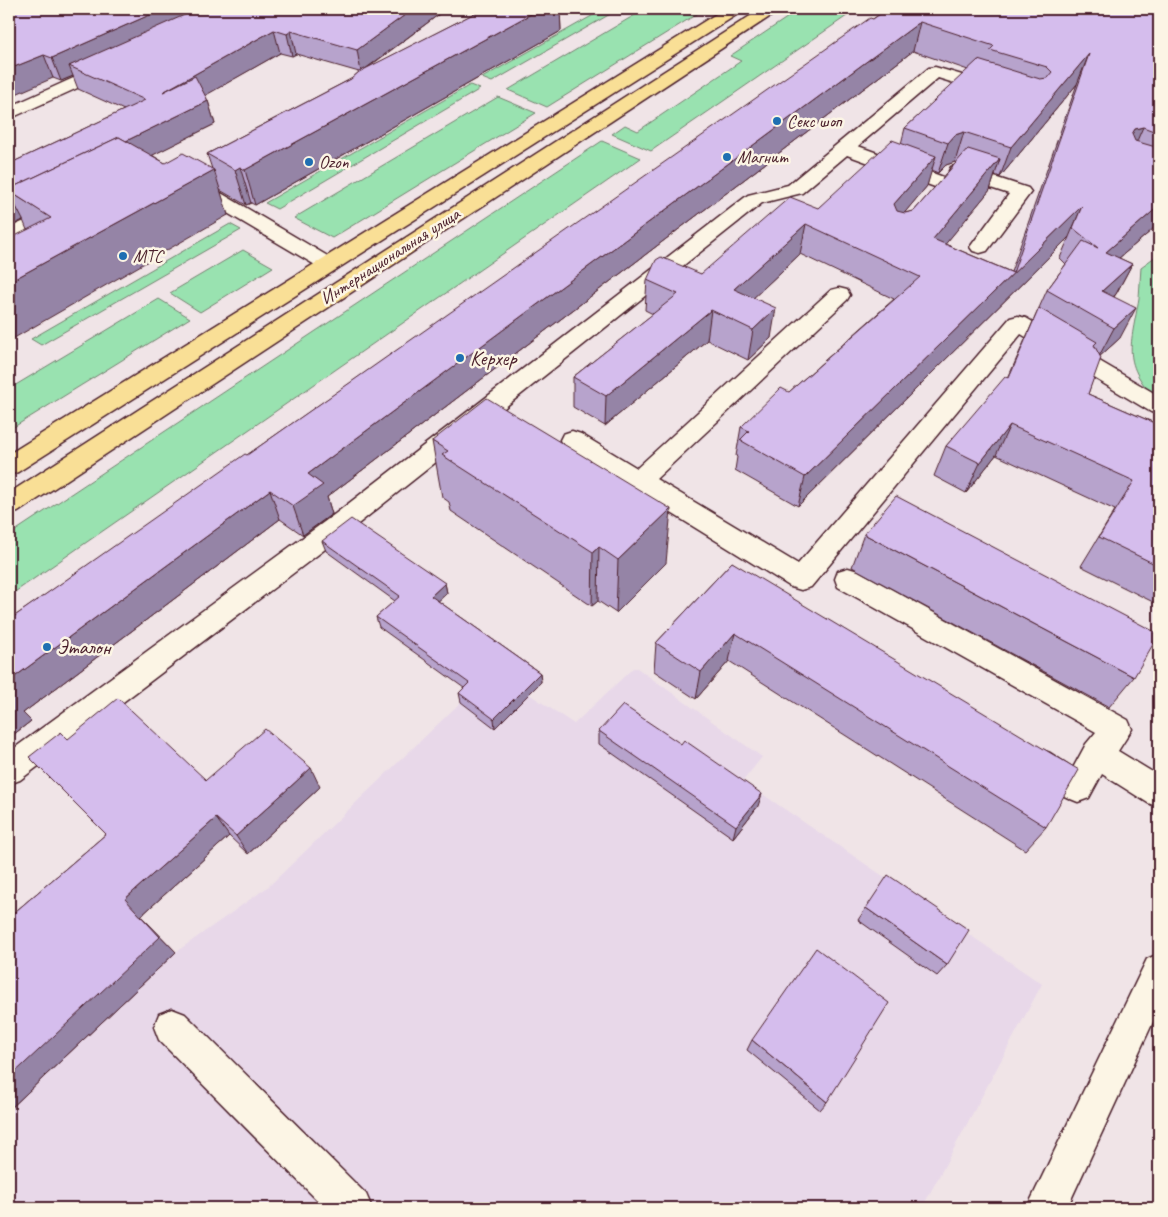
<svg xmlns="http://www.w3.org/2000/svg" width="1168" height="1217" font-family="Caveat,sans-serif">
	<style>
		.built { fill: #e8d8e9 }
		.green { fill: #99e2b0; stroke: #72806e }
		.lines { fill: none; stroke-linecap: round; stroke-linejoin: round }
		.minor-casing { stroke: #4a1f2b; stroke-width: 3 }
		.major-casing { stroke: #4a1f2b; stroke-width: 3 }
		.minor { fill: #fcf5e5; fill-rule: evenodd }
		.major { fill: #f9df96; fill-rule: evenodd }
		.wall { fill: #b7a3cc; stroke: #4a1f2b; fill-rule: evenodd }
		.shaded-wall { fill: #9584a6; stroke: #4a1f2b }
		.building { fill: #d5bded; stroke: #4a1f2b }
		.poi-dot { fill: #1f6fb2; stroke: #fcf5e5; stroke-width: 2 }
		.labels { text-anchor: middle; stroke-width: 5; stroke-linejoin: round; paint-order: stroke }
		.far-poi-label { font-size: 18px; fill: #4a1f2b; stroke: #fcf5e5; text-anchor: start }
		.far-street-label { font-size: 18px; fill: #4a1f2b; stroke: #fcf5e5 }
		.poi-label { font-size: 21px; fill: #4a1f2b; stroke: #fcf5e5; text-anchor: start }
	</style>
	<rect width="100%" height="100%" fill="#f0e4e7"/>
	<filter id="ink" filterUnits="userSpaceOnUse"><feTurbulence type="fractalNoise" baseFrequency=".02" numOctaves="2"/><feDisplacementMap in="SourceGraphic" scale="10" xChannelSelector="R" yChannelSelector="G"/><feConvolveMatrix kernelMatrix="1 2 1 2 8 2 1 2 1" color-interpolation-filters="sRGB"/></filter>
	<g filter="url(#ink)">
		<path class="built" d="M633,668H637L762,757L743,781L1042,984L922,1208H9V1110L176,952L269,886L461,702L495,728L529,694L574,724Z"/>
		<g class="green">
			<path d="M604,9H619L492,82L482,78Z"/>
			<path d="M645,9H705L547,107L508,90Z"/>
			<path d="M800,9H857L651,151L612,134L625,125L638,131L741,61L730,56Z"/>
			<path d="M470,85L480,89L277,209L265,203Z"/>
			<path d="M498,97L536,113L332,238L294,218Z"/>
			<path d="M602,141L641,158L9,596V535Z"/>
			<path d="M230,224L241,230L41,345L31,339Z"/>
			<path d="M243,250L273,267L200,312L170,293Z"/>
			<path d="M1159,254V402C1120,363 1131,346 1139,298C1140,288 1140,277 1141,267Z"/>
			<path d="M159,299L190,318L9,430V389Z"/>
		</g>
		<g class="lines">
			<defs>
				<g id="minor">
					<path d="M109,62L115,63L117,67L115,71L9,119V107Z"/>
					<path d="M935,67L999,86L1002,90L999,94L993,95L938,78L858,146L949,179L952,183L949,187L942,189L935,187L847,155L802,193L762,203L353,528L20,780L9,784V752L335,514L748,195L788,185L929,68Z"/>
					<path d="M958,165L1028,188L1031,192L987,251L980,253L973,251L970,247L1009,194L951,175L949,171L951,167Z"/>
					<path d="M192,178L199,180L336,261L339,265L336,269L329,271L322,269L185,188L182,184L185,180Z"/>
					<path d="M60,205L67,207L70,211L67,215L16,240L9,242V228Z"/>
					<path d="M839,288L847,290L850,295L847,300L656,479L798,564L1010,318L1018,316L1026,318L1159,396V414L1151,412L1021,334L811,587L801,590L791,587L563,446L560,440L563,434L572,431L581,434L637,468L831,290Z"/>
					<path d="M848,568L858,571L1128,720L1132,729L1118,751L1159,776V807L1148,803L1102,774L1089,798L1078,802C1060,795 1032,781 1024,763L1028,753L1039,749L1050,753L1073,768L1086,744L1096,732L838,587L835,579L838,571Z"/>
					<path d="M1159,954V1009L1067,1208H1027L1147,959Z"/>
					<path d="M172,1009L185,1014L366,1194L372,1208H325L159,1040L154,1027L159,1014Z"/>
				</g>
				<g id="major">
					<path d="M724,9H743L741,12L18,472L9,475V454Z"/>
					<path d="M761,9H779L777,12L18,512L9,514V493Z"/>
				</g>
			</defs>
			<use href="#minor" class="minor-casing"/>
			<use href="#major" class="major-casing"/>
			<use href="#minor" class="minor"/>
			<use href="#major" class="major"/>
		</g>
		<g class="wall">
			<path d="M9,9H446L366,69L483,9H560L561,31L255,205L251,203L246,205L220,190L228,215L27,230L23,220L9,227V164L124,110L78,89L73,76L61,81L53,78ZM280,53L292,56L296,54L359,72L351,79L207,154L212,169L165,163L152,155L215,124L208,101L205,95Z"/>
			<path d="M887,9H1159V219L1152,230L1119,258L1132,264L1116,294L1114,297L1120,338L1100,356L1088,394L1159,425V605L1081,566L1115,510L996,455L966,493L934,476L946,446L1008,378L1047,290L1066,264L1060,258L1069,237L798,506L735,470L737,457L736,456L741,427L789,392L894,299L800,254L754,297L771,338L748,360L707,340L605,426L573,407V377L653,314L645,310L647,280L701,274L818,208L901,144L905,128L968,70L913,51L327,497L332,514L303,535L280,519L23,713L31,721L9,738V620L247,455ZM1077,84L1011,272L945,244L990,190L995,175L1000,177ZM955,162L956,163L914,211L904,213L927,186L931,170L938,173L946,165Z"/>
			<path d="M432,441L666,563L616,613L598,601L592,606L451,511L449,502L442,497Z"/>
			<path d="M864,534L1134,677L1109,707L852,567Z"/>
			<path d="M322,541L445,583L447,593L438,601L540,673L541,682L495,728L461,702L459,693L464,688L379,627L376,617L395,601L326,551Z"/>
			<path d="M732,562L1046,827L1025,850L729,661L696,699L654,671L656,643Z"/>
			<path d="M599,731L758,806L733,838L599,744Z"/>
			<path d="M68,739L206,780L320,787L248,854L229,836L141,916L176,952L9,1110V917L106,834L29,757Z"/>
			<path d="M866,908L947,965L937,976L858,920Z"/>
			<path d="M752,1040L827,1102L820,1110L747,1050Z"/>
		</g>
		<g class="shaded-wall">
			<path d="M163,9H219L69,66L73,76L61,81L52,58Z"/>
			<path d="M413,9H446L361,72L357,50Z"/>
			<path d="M540,9H560L561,31L255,205L245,170Z"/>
			<path d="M920,22L913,51L327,497L332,514L303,535L293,506L308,474Z"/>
			<path d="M274,30L280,53L171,115L163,92Z"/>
			<path d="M291,31L296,54L292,56L287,34Z"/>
			<path d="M1089,54L1077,84L1000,177L1011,147Z"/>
			<path d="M44,55L53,78L9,97V69Z"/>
			<path d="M208,101L215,124L41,211L15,195Z"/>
			<path d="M1143,127L1130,157L1132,134L1135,129Z"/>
			<path d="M964,132L955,162L946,165L938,173L948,143L955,135Z"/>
			<path d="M936,156L927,186L886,235L894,204Z"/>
			<path d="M1000,159L990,190L924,270L933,239Z"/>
			<path d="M240,167L251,203L246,205L235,170Z"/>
			<path d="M214,170L228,215L9,341V282Z"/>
			<path d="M11,197L23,220L9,227V198Z"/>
			<path d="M1082,206L1069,237L798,506L805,477Z"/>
			<path d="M1159,206V219L1152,230L1091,282L1106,252Z"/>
			<path d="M806,224L800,254L730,320L734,289Z"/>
			<path d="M1132,264L1116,294L1093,316L1102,291Z"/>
			<path d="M776,308L771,338L748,360L753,330Z"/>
			<path d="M1136,308L1120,338L1098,358L1114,328Z"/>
			<path d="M711,310L707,340L605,426L606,396Z"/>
			<path d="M1010,425L996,455L966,493L980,463Z"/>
			<path d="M270,490L280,519L23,713L31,721L9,738V681Z"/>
			<path d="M671,509L666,563L616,613L618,560Z"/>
			<path d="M599,547L598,601L592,606L593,552Z"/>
			<path d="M445,583L447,593L433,606L431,596Z"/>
			<path d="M735,633L729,661L696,699L701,672Z"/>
			<path d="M540,673L541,682L495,728L494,719Z"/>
			<path d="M311,768L320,787L248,854L236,836Z"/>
			<path d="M762,794L758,806L733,838L736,826Z"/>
			<path d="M216,818L229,836L141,916L176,952L9,1110V1078L125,899Z"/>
		</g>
		<g class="building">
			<path d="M9,9H163L52,58L44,55L9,69Z"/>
			<path d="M198,9H413L357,50L291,31L287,34L274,30L163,92L195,76L208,101L126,141L119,137L9,189V164L145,100L69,66Z"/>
			<path d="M483,9H540L245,170L240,167L235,170L207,154L351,79L359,72Z"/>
			<path d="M887,9H1154L1159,10V133L1143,127L1135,129L1132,134L1135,141L1159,148V206L1106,252L1132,264L1102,291L1136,308L1114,328L1047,290L1083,241L1098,248L1073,228L1082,206L805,477L740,440L749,431L741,427L781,388L789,392L920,277L806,224L734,289L776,308L753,330L711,310L606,396L573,377L678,294L647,280L656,260L661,257L701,274L790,197L818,208L892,140L936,156L894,204L897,211L905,213L914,211L968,149L1000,159L933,239L1013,273L1089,54L1011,147L964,132L955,135L948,143L905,128L978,60L1040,79L1047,78L1052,72L1047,67L990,50L994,46L920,22L308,474L323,485L293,506L270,490L9,681V620L245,454L247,455L870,18L873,19Z"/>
			<path d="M119,137L165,163L183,153L214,170L9,282V239L51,218L9,191V189Z"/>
			<path d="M1039,308L1097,342L1094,345L1101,358L1088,394L1159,425V566L1099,537L1134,481L1010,425L980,463L946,446L1005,377L1009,378Z"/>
			<path d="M487,398L671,509L618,560L599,547L593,552L442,455L448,451L432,441Z"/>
			<path d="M896,496L1159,634L1134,677L864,534Z"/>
			<path d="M351,519L445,583L431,596L540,673L494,719L459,693L469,683L376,617L400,596L322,541Z"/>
			<path d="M732,562L1079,770L1046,827L735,633L701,672L656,643Z"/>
			<path d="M118,698L206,780L265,729L311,768L236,836L216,818L125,899L160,937L9,1078V917L106,834L29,757L61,732L68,739Z"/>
			<path d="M623,705L681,744L684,740L762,794L736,826L599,731Z"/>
			<path d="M888,875L969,930L947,965L866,908Z"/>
			<path d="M816,948L889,1003L827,1102L752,1040Z"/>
		</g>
	</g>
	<g class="poi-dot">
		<circle cx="777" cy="121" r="5"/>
		<circle cx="727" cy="157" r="5"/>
		<circle cx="309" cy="162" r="5"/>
		<circle cx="123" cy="256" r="5"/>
		<circle cx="460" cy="358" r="5"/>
		<circle cx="47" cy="647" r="5"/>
	</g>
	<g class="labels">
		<g class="far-poi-label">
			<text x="787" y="127">Секс шоп</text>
			<text x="737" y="163">Магнит</text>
			<text x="319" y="168">Ozon</text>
			<text x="133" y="262">МТС</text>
		</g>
		<g class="far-street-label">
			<text transform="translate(390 256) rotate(-33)" y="6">Интернациональная улица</text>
		</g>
		<g class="poi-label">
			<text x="470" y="365">Керхер</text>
			<text x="57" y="654">Эталон</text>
		</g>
	</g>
	<rect width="1168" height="1217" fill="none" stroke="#fcf5e5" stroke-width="30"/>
	<rect x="15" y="15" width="1138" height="1187" fill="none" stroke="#4a1f2b" stroke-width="2" filter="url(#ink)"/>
</svg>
